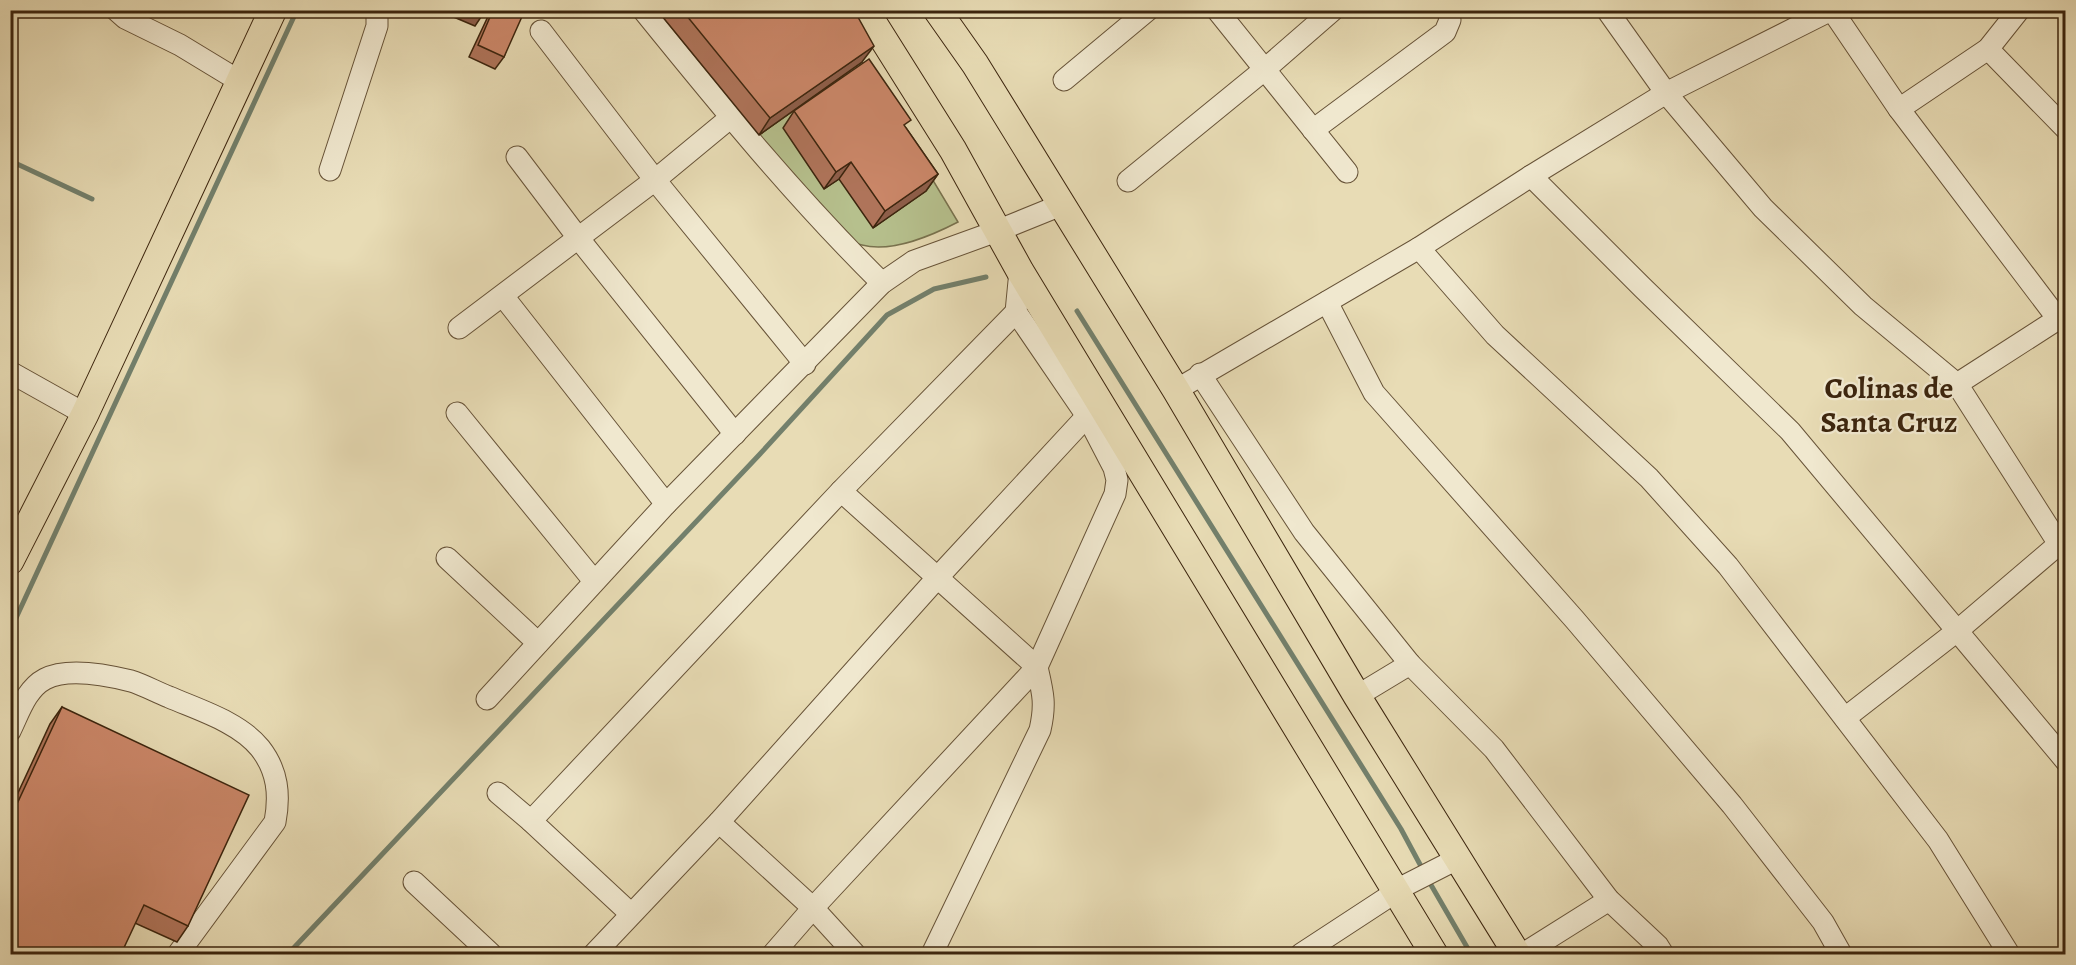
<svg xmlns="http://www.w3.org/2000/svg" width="2076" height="965" font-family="Alegreya,serif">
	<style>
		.pitch { fill: #b6c08d; stroke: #79724e; stroke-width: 1.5 }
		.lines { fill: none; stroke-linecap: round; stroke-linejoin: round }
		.stream { stroke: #73806c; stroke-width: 5 }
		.minor-casing { stroke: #675338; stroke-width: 23 }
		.major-casing { stroke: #3c250e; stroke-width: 29 }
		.minor { stroke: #f0e8cf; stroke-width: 21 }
		.major { stroke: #e8dcb5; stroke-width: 27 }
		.wall { fill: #af745a; stroke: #3c250e; stroke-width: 1.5 }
		.shaded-wall { fill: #8e5e4a; stroke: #3c250e; stroke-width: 1.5 }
		.building { fill: #cb8769; stroke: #3c250e; stroke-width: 1.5 }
		.labels { text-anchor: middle; stroke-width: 4.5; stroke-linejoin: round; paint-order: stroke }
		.district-label { font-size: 30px; font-weight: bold; fill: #3c250e; stroke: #f0e8cf }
	</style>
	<rect width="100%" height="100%" fill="#e8dcb5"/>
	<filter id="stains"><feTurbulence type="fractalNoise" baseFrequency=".00333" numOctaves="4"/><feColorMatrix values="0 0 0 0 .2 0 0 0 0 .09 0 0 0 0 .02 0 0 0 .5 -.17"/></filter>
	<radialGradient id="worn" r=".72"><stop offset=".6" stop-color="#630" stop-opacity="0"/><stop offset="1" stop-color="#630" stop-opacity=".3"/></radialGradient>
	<path class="pitch" d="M862,62L958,222C933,235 891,253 862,245C856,244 850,240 845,237L759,135Z"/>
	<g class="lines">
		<g class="stream">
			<path d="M10,159L15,163L92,199"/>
			<path d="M1077,311L1401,829L1423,870"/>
			<path d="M10,631L297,10"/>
			<path d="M1427,878L1471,954"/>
			<path d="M288,954L760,454L887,315L934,289L986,277"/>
		</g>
		<defs>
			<g id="minor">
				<path d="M116,10L125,18L180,45L241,82"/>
				<path d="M643,10C719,104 796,198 882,283"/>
				<path d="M1217,10L1347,172"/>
				<path d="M1607,10L1666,93L1763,208L1863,306L1957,384L2059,544"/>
				<path d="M1832,10L1899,109L1988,49L2019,10"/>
				<path d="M541,31L655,180L805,364"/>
				<path d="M1988,49L2066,129"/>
				<path d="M1064,80L1148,10"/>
				<path d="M1899,109L2058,319L1957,384"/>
				<path d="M1313,130L1445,32L1450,20L1448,10"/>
				<path d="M517,157L579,239L735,434"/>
				<path d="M330,170L377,26V10"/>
				<path d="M1531,176L1643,288L1790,431L2066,761"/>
				<path d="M1128,181L1264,70L1333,10"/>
				<path d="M1419,248L1495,335L1649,478L1728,566L1938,840L2009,954"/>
				<path d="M503,296L666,504"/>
				<path d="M1327,302L1374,393L1575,620L1732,805L1823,922L1841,954"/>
				<path d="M459,328L655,180L730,118"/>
				<path d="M10,372L85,414"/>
				<path d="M1200,374L1304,532L1410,664L1494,749L1609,900L1658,946L1663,954"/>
				<path d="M1176,390L1419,248L1531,176L1666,93L1831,10"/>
				<path d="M457,413L594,581"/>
				<path d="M841,491L1037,667C1043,693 1046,704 1040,730L932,954"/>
				<path d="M447,558L538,643"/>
				<path d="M1357,696L1410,664"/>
				<path d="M487,699L666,504L882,283L914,261L997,231L1061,205"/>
				<path d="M1845,718L1957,631L2066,538"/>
				<path d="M10,731C19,713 26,689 45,679C68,667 107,675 131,681C144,685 156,692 169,697C199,710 239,722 260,748C278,771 280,795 275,822L178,954"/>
				<path d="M498,793L531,821L631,914"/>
				<path d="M531,821L841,491L1016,312"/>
				<path d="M719,822L813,908L855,954"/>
				<path d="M414,882L491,954"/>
				<path d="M594,954L719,822L938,577L1087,416"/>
				<path d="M773,954L813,908L1037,667L1115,494L1117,480L1114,468L1087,416L1016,312L1020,271"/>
				<path d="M1301,954L1408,884L1457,859"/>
				<path d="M1523,954L1609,900"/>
			</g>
			<g id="major">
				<path d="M865,10L953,150L1020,271L1434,954"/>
				<path d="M937,10L975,64L1176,390L1357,696L1517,954"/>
				<path d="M10,561L85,414L273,10"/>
			</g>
		</defs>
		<use href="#minor" class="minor-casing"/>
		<use href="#major" class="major-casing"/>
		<use href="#minor" class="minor"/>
		<use href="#major" class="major"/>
	</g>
	<g class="wall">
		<path d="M491,10H520L504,57L495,69L469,57Z"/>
		<path d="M657,10H854L862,62L759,135Z"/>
		<path d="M794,111L906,128L938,174L926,191L873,228L839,179L824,189L783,128Z"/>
		<path d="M62,707L188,926L177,942L135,923L10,954V810L50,724Z"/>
	</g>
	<g class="shaded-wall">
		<path d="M437,10H464L481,17L475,26Z"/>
		<path d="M874,46L862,62L759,135L770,118Z"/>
		<path d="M851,162L839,179L824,189L836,172Z"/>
		<path d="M938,174L926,191L873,228L885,211Z"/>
	</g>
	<g class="building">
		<path d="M464,10H484L481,17Z"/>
		<path d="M493,10H520L524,12L504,57L478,45Z"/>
		<path d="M682,10H854L874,46L770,118Z"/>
		<path d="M869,59L911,120L904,125L938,174L885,211L851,162L836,172L794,111Z"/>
		<path d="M62,707L249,795L188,926L144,905L121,954H10V819Z"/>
	</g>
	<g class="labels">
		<g class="district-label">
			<text x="1889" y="398">Colinas de<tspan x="1889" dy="34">Santa Cruz</tspan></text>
		</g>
	</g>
	<rect width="2076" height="965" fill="none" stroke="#e8dcb5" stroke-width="36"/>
	<rect x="12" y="12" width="2052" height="941" fill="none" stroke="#3c250e" stroke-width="3"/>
	<rect x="18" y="18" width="2040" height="929" fill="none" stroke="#3c250e" stroke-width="1.5"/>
	<rect width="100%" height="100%" filter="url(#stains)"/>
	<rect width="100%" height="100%" fill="url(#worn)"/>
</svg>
